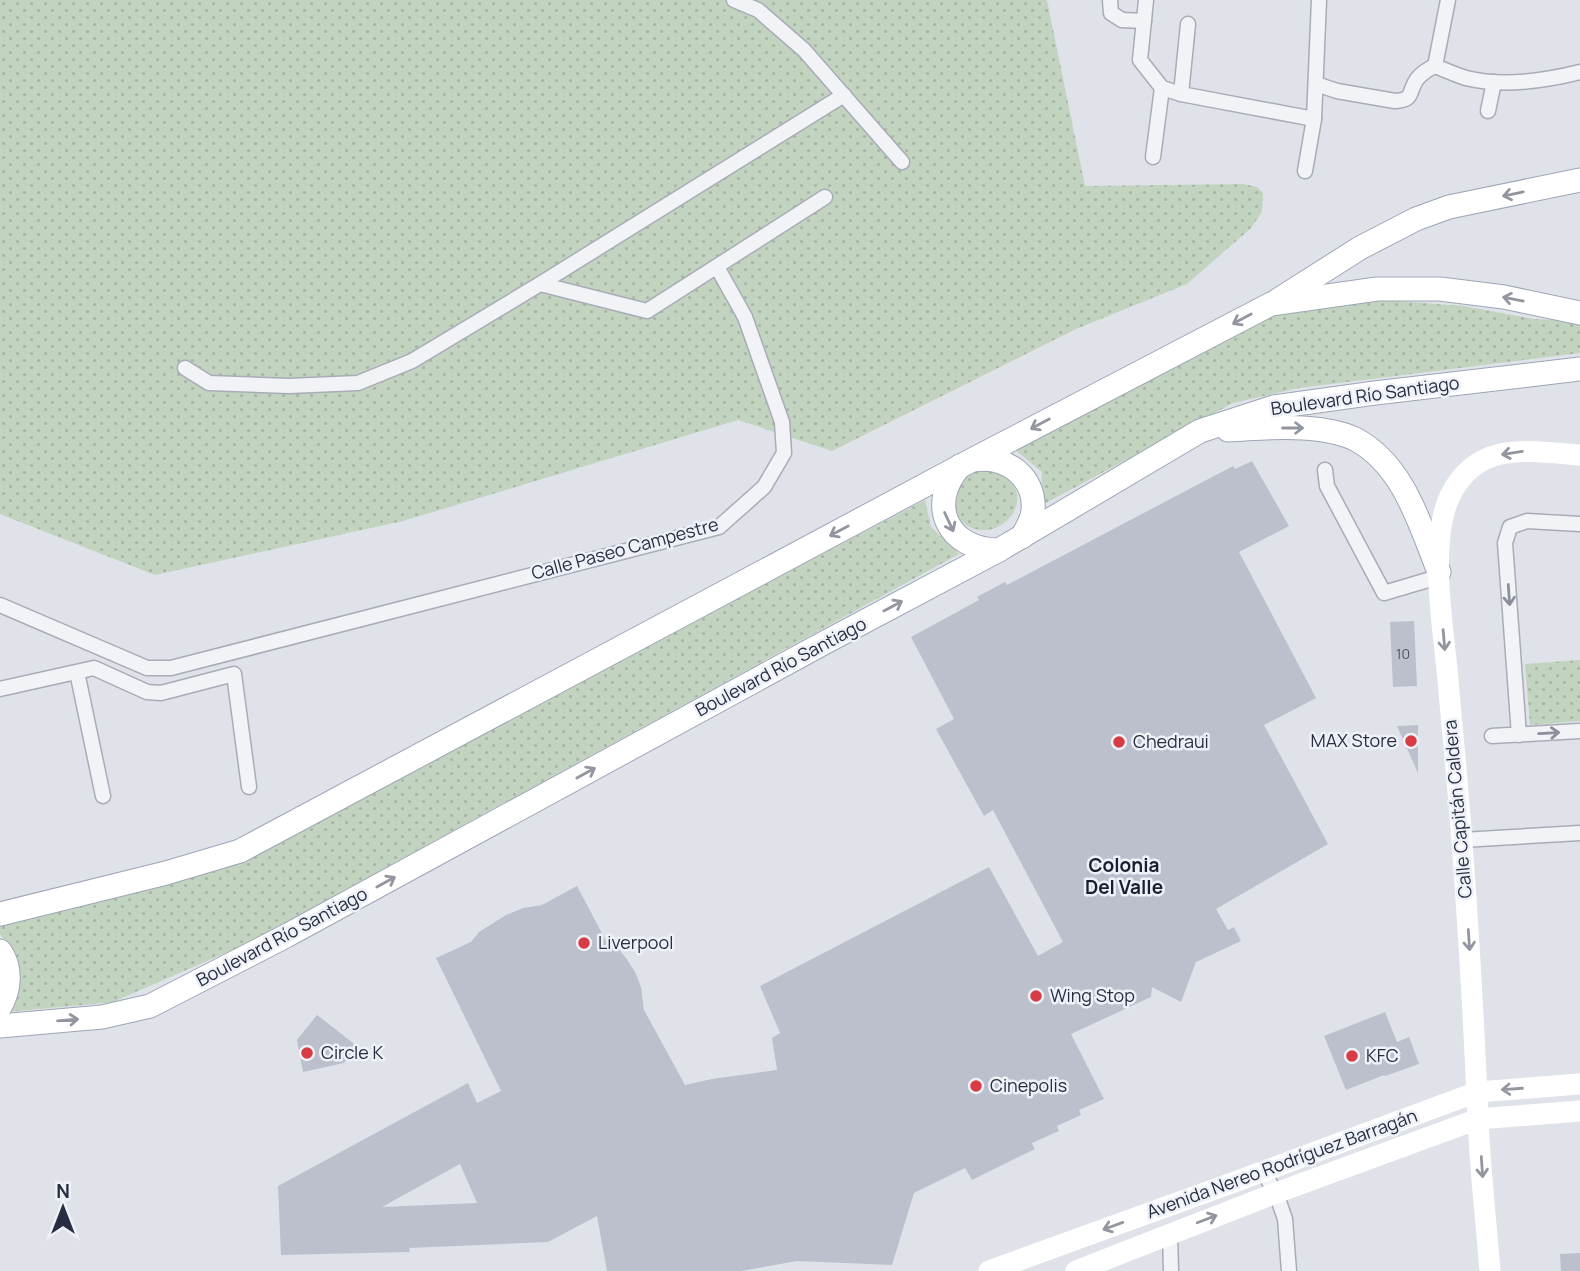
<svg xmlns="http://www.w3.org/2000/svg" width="1580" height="1271" font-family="Manrope,sans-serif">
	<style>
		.green { fill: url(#green-dots) }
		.building { fill: #bcc0cc; fill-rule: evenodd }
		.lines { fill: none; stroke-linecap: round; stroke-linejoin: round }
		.street-casing { stroke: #a8acb7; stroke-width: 17 }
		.primary-casing { stroke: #9da5b6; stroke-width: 25 }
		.street { stroke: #f2f3f7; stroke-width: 14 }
		.secondary { stroke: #fff; stroke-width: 21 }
		.primary { stroke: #fff; stroke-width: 23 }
		.oneway { stroke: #9396a0 }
		.oneway2 { stroke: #8c909c }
		.poi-dot { fill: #d73b43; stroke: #eef1f7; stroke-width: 2.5 }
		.labels { text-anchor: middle; stroke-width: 5; stroke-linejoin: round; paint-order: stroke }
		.number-label { font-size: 14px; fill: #4c5264 }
		.street-label { font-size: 18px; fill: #272e41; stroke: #eef1f7 }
		.poi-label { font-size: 18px; fill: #272e41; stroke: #eef1f7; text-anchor: start }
		.neighbourhood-label { font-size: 19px; font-weight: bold; fill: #191f32; stroke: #eef1f7 }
	</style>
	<defs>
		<pattern id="green-dots" width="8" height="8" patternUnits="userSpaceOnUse" patternTransform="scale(1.75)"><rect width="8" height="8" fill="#c2d4bf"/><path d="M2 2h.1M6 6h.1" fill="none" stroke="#a7b6a5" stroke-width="1.8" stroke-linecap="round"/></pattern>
	</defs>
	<rect width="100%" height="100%" fill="#dfe2e9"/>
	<g class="green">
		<path d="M0,0H1047L1085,186L1244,184L1257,187L1263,193L1262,212L1251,228L1187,284L1076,329L832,451L738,420L403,521L155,575L0,514Z"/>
		<path d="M1384,300L1463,306L1534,319L1580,321V353L1299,388L1233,403L1040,506L1042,472L1015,450L1085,414L1205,348L1273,315Z"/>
		<path d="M996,468C1001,472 1009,477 1012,482C1032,512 991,544 965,524C961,521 956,516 954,511C952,505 953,496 953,489L966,471Z"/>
		<path d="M925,500L931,527L959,554L246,944L113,1002L8,1012L16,992V955L0,934V924L239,861Z"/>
		<path d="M1580,660V721L1530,725L1525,664Z"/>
	</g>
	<g class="building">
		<path d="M1252,461L1289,526L1239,552L1316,698L1264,725L1328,844L1216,909L1228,930L1234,927L1241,941L1196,962L1181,1002L1152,987L1151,997L1071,1034L1104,1099L1079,1110L1081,1115L1057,1126L1059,1131L1032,1143L1035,1149L972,1180L965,1168L914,1193L892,1265L797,1261L741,1271H607L597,1216L548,1242L409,1248L410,1252L281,1255L278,1186L468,1083L477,1103L501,1091L436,958L471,942L479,932L506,915L523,908L542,905L577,886L606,941L615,945L626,958L635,972L641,987L644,1010L685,1085L712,1079L777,1070L772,1038L780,1033L760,986L989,867L1038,956L1063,942L993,810L984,816L936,729L954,719L911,637L979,600L977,597L1005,582L1007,585L1233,466L1235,469ZM460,1164L477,1203L382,1207Z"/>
		<path d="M1414,621L1417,686L1393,687L1390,622Z"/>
		<path d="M1418,725V773L1397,726Z"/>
		<path d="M1385,1012L1397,1042L1409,1037L1419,1064L1385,1076L1384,1075L1346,1090L1324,1036Z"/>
		<path d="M317,1015L357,1046L344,1063L303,1072L297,1040Z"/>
		<path d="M1580,1253V1271H1561L1560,1254Z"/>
	</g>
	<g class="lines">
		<defs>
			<g id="street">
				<path d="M734,0L758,10L804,50L902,162"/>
				<path d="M1110,0L1111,13L1122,20L1144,21"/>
				<path d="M1146,0L1140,60L1162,88L1181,94L1314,119"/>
				<path d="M1435,66L1448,0"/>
				<path d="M1316,84L1337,91L1395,101C1415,100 1408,91 1417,79C1422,73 1428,69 1435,66C1445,70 1456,75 1466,78C1502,87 1544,81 1580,72"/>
				<path d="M1181,94L1188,24"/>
				<path d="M1488,111L1494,82"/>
				<path d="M1153,157L1162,88"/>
				<path d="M1305,171L1314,119L1319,0"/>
				<path d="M540,284L647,311L825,197"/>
				<path d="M185,368L209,383L289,386L358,383L412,361L540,284L844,95"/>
				<path d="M1325,470L1327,486L1384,593L1438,577"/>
				<path d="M0,605L147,668H171L719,527L764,487L784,453L782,422L745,317L717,267"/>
				<path d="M77,672L103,796"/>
				<path d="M0,689L94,668L147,692L161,693L234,674L249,787"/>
				<path d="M1519,735L1505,543L1510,527L1527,521L1580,524"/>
				<path d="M1492,736L1580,731"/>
				<path d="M1462,840L1580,833"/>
				<path d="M1263,1172L1276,1193L1285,1219L1289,1271"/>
				<path d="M1170,1234L1171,1271"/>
			</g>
			<g id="primary">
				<path d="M1278,300L1360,248L1416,219L1449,207L1580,180"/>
				<path d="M1228,430C1252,429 1278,426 1303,428C1320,429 1340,432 1355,439C1404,465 1420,525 1439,572"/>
				<path d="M974,460C1005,455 1036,476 1033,511C1032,520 1027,528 1022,537"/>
				<path d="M960,466C926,505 948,550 999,550"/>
				<path d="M0,914L166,873L240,851L972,460L1271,304L1377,289H1440L1504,297L1580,313"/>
				<path d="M0,951C12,968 10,990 0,1007"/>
				<path d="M0,1026L102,1017L150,1006L286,936L822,644L999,550L1200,431L1274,407L1375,393L1580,369"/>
			</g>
		</defs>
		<use href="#street" class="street-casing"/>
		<use href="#primary" class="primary-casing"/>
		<use href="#street" class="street"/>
		<g class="secondary">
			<path d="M989,1271L1240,1180L1477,1092L1580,1084"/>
			<path d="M1076,1271L1276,1193L1478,1119L1580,1111"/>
			<path d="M1490,1271C1486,1220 1480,1169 1478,1118C1474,1026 1469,935 1462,843C1458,785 1452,727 1447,669C1442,621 1429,540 1450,496C1477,440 1529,451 1580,455"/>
		</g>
		<use href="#primary" class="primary"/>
	</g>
	<defs><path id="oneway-shaft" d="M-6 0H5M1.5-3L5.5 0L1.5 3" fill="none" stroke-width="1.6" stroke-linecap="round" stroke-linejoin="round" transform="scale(1.75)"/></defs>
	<g class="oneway">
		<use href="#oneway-shaft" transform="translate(1513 194) rotate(168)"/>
		<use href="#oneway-shaft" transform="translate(1513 299) rotate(-169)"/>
		<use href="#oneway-shaft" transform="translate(1242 319) rotate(152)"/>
		<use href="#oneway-shaft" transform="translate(1040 424) rotate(152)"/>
		<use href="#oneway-shaft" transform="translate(1293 428)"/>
		<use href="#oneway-shaft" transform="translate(1512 453) rotate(171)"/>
		<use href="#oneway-shaft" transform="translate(949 522) rotate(65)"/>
		<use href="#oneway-shaft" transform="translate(839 531) rotate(152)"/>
		<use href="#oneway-shaft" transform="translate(893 606) rotate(-28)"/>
		<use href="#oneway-shaft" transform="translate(1444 640) rotate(85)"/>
		<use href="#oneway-shaft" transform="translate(586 773) rotate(-29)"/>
		<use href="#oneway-shaft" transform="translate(386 882) rotate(-29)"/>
		<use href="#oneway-shaft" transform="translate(1469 940) rotate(86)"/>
		<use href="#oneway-shaft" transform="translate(68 1020) rotate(-5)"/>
		<use href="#oneway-shaft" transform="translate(1512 1089) rotate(176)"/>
		<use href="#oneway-shaft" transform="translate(1482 1167) rotate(86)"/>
		<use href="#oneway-shaft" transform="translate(1207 1219) rotate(-21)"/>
		<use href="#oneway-shaft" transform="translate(1113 1226) rotate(160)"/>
	</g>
	<g class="oneway2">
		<use href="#oneway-shaft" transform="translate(1509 595) rotate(86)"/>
		<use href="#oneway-shaft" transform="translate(1549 733) rotate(-3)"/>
	</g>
	<g class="poi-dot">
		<circle cx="1411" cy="741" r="7"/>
		<circle cx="1119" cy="742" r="7"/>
		<circle cx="584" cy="943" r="7"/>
		<circle cx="1036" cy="996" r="7"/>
		<circle cx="307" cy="1053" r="7"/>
		<circle cx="1352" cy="1056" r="7"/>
		<circle cx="976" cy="1086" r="7"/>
	</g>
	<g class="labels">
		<g class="number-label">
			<text x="1403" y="659">10</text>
		</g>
		<g class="street-label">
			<text transform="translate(1365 396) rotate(-8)" y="6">Boulevard Río Santiago</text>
			<text transform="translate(625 549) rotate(-15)" y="6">Calle Paseo Campestre</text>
			<text transform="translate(781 667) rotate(-28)" y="6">Boulevard Río Santiago</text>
			<text transform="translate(1458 809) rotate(-95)" y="6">Calle Capitán Caldera</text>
			<text transform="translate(282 937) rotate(-28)" y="6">Boulevard Río Santiago</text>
			<text transform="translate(1282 1164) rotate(-20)" y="6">Avenida Nereo Rodríguez Barragán</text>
		</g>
		<g class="poi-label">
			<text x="1397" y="747" text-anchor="end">MAX Store</text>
			<text x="1133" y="748">Chedraui</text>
			<text x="598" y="949">Liverpool</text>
			<text x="1050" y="1002">Wing Stop</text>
			<text x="321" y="1059">Circle K</text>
			<text x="1366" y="1062">KFC</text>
			<text x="990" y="1092">Cinepolis</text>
		</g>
		<g class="neighbourhood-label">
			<text x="1124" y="872">Colonia<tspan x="1124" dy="22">Del Valle</tspan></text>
		</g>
	</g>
	<g transform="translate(63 1208)" stroke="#eef1f7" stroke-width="5" paint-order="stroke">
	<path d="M0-5L12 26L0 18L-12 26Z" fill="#272e41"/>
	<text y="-10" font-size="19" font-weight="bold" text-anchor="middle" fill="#272e41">N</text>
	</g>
</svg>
